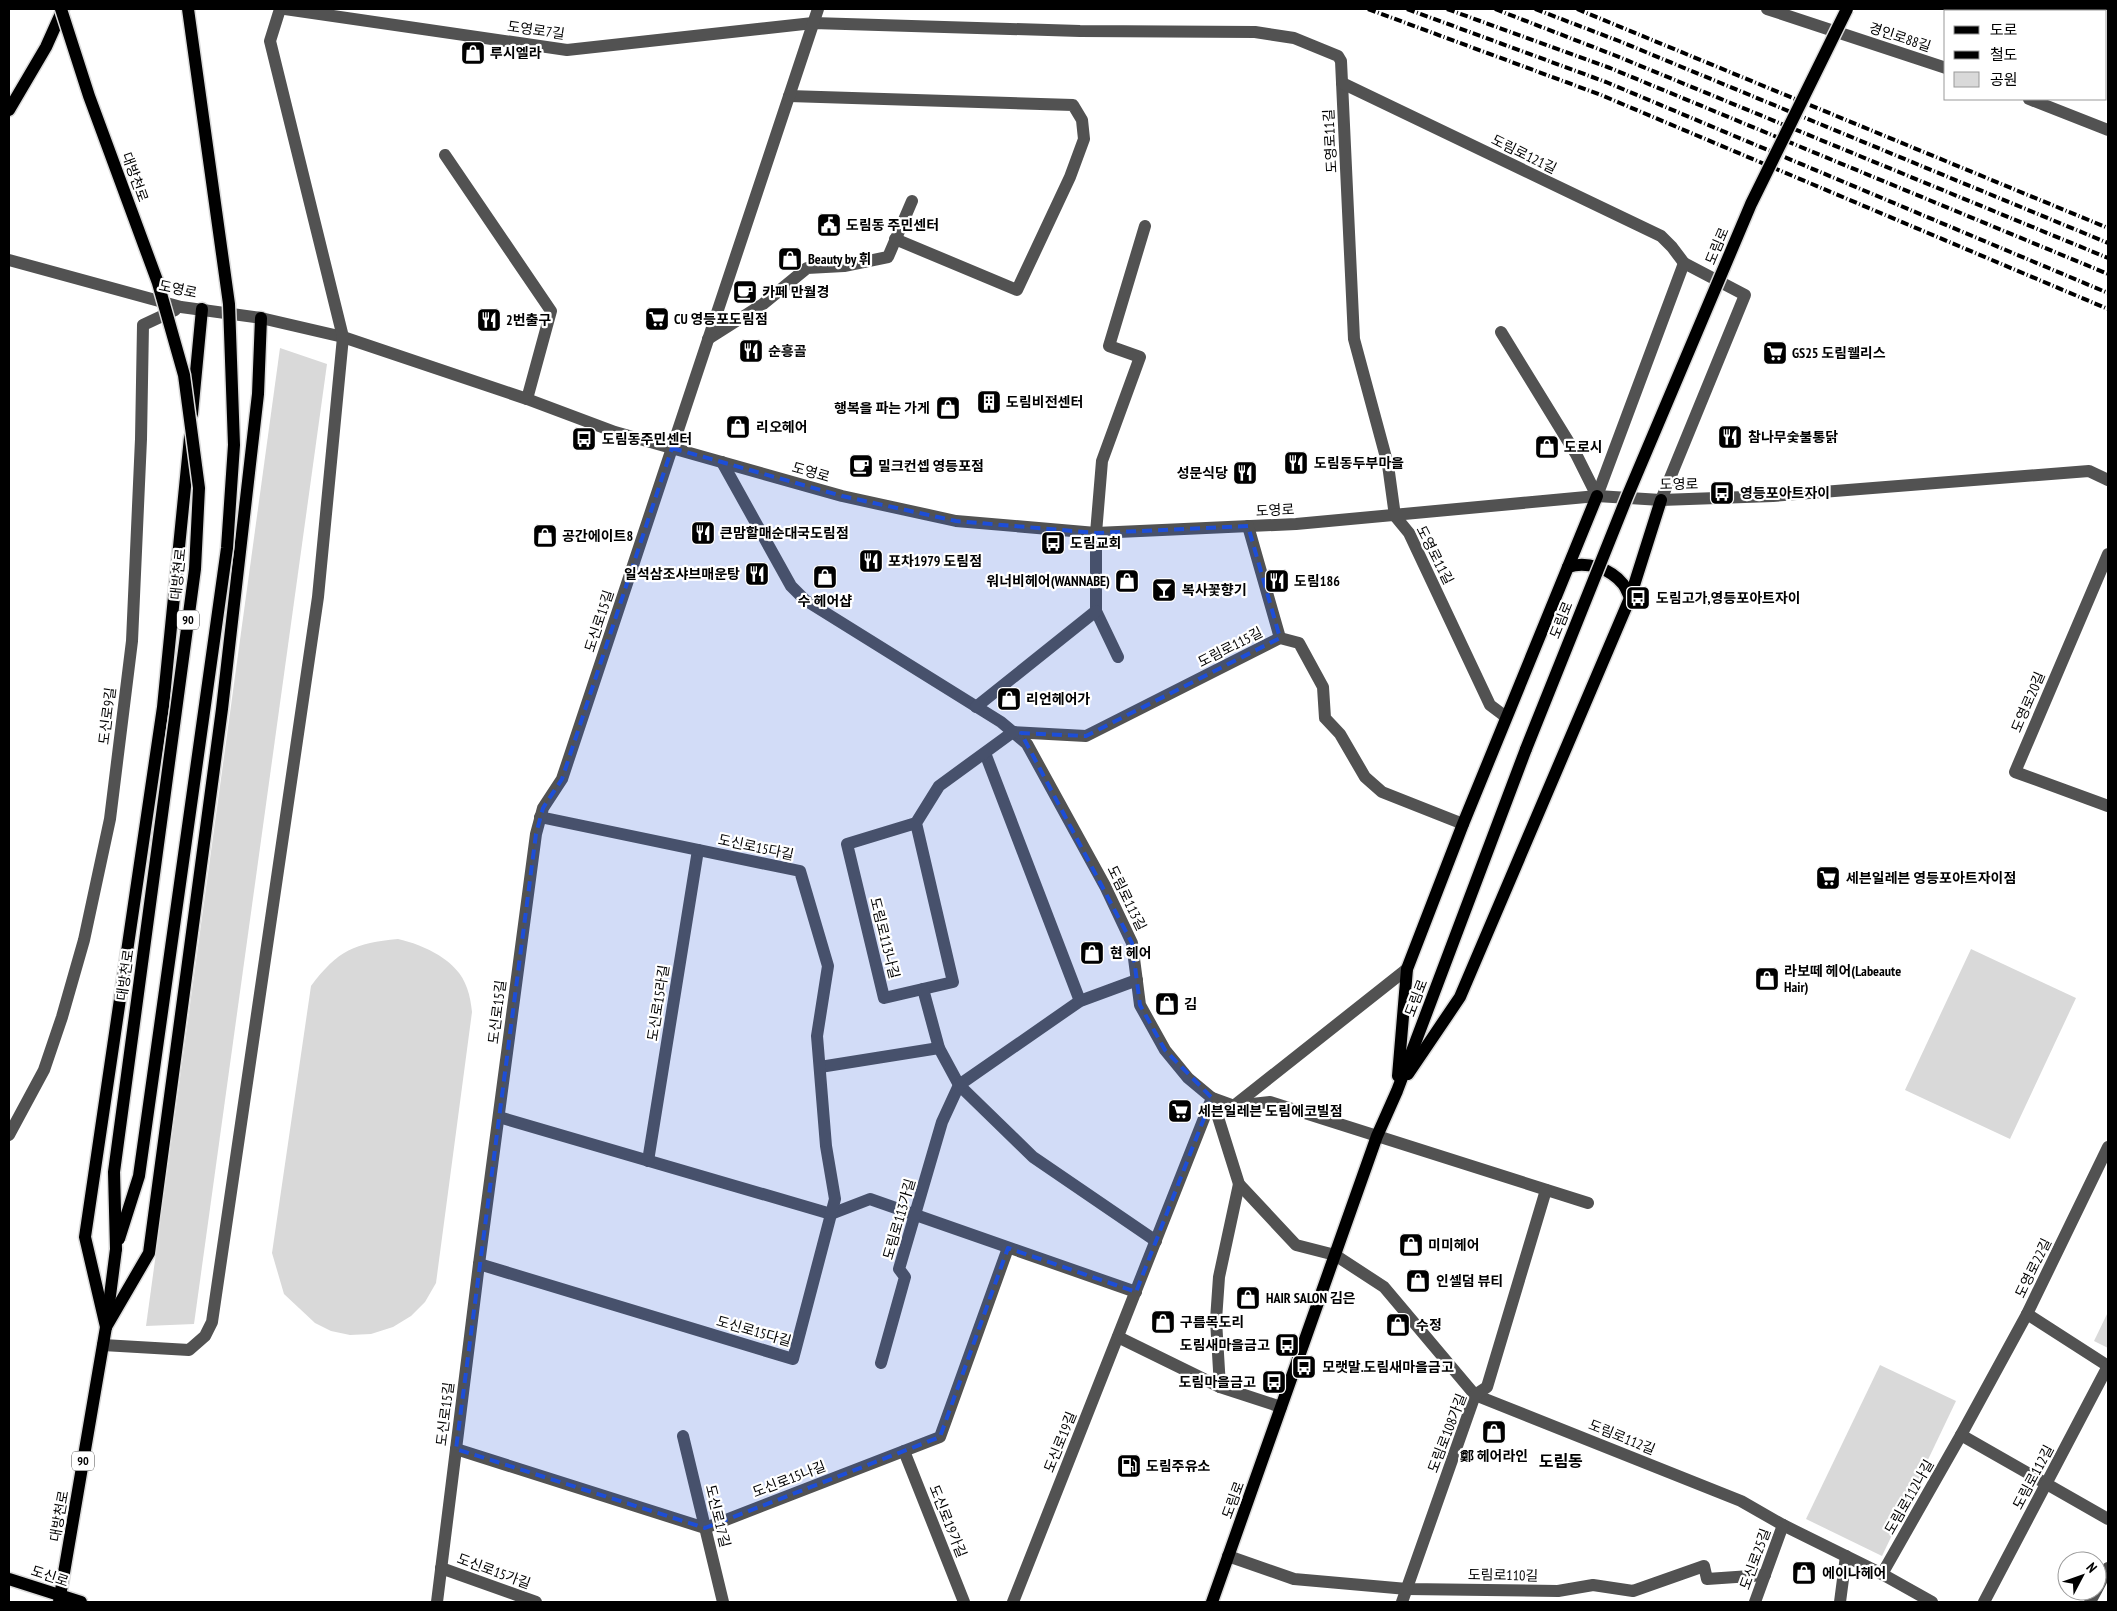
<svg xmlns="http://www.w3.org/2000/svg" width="2117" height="1611" font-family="'PT Sans Narrow','Noto Sans KR',sans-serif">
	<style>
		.green { fill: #d9d9d9 }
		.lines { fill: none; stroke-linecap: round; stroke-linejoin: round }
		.major-casing { stroke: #dbdbdb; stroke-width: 15 }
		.minor { stroke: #525252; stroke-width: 12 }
		.major { stroke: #000; stroke-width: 12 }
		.rail { stroke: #000; stroke-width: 4; stroke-dasharray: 8 2.5 1 2.5; stroke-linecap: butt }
		.major-bridge-casing { stroke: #dbdbdb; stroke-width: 15; stroke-linecap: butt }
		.major-bridge { stroke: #000; stroke-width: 12 }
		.marked { fill: #1d4ed8; fill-opacity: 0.2; stroke: #1d4ed8; stroke-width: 4; stroke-dasharray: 10 6; stroke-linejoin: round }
		.labels { text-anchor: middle; stroke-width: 4.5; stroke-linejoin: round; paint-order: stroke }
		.shield { fill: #fff; stroke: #4c4c4c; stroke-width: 1 }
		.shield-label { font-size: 12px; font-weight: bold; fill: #000 }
		.street-label { font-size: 14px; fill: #000; stroke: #fff }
		.poi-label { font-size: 14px; font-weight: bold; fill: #000; stroke: #fff; text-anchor: start }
		.quarter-label { font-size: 16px; font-weight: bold; fill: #000; stroke: #fff }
	</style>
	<rect width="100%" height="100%" fill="#fff"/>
	<g class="green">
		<path d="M280,348L327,364L194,1324L146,1326Z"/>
		<path d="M398,939C424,945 458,960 467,988C470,996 471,1004 472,1012L436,1283L425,1302L411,1316L393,1327L371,1334L350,1335L331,1331L315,1323L284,1294L272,1253L311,986C338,950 355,943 398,939Z"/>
		<path d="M1971,949L2076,998L2010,1139L1905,1090Z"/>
		<path d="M2108,1312V1348L2094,1341Z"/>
		<path d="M1880,1365L1956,1401L1882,1556L1806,1519Z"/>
	</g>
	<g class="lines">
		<defs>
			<g id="major">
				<path d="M9,110L46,47L63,9"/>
				<path d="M192,414L202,309"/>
				<path d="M1568,567C1586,561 1610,568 1623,584C1626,588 1628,593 1630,598"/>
				<path d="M1408,1074L1460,997L1630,598L1661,500"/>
				<path d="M1398,1076L1407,969L1463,824L1597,496"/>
				<path d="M106,1327L85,1237L163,707L190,437"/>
				<path d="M106,1327L149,1253L222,709L258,394L261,318"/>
				<path d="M9,1579L81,1602"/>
				<path d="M59,1602L106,1327L116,1249"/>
				<path d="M1212,1602L1377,1136L1397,1091L1526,749"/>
			</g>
		</defs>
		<use href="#major" class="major-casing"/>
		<g class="minor">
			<path d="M285,9L567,50L813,23L1080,31L1255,32L1294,38L1338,56L1341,61L1354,339L1388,465L1395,516L1409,533L1490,705L1506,717"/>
			<path d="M1767,9L1946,68"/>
			<path d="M1342,83L1661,236L1672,247L1684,263"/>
			<path d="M789,96L1073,105L1082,120L1084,139L1070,177L1017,290L895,239"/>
			<path d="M2029,99L2108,130"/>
			<path d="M445,155L551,311L527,399"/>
			<path d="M9,260L181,307L261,318L343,337L527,399L615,432L842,496L956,521L1096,533L1296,524L1597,496L1661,500L1773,496L2089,471L2108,480"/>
			<path d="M1501,332L1576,454L1597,496"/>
			<path d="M708,339L763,304L807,268L844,266L888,257L912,201"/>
			<path d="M722,462L791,586L805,600L1001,722L1027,744L1105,886L1132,943L1140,1005L1165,1050L1188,1078L1212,1098L1234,1106L1270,1102L1588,1203"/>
			<path d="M1597,496L1684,263L1745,295L1661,500"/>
			<path d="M1248,526L1280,638"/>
			<path d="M2108,554L2015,772L2108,806"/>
			<path d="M1118,657L1096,611V533L1102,461L1140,357L1109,346L1145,226"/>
			<path d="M976,707L1096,611"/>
			<path d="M1013,732L1086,736L1280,638L1299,643L1323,687L1325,718L1340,734L1365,777L1382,792L1463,824"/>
			<path d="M985,753L1080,1001"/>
			<path d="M916,823L953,982L884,998L847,844L916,823L939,786L1013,732"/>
			<path d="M923,989L939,1048L959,1085L1033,1157L1156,1241"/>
			<path d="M820,1067L939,1048"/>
			<path d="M1212,1098L1239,1184L1296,1245L1335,1255L1384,1287L1475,1395L1741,1501L1783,1525L1882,1574L1932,1602"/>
			<path d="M1235,1105L1407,969"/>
			<path d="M499,1117L831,1214L870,1199L1136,1292"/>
			<path d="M9,1135L44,1070L62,1017L84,940L110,819L132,641L141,439L143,325L175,310"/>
			<path d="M648,1161L698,850"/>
			<path d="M479,1264L793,1359L835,1199L826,1146L817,1036L828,966L800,871L540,817"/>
			<path d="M2027,1314L2108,1366"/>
			<path d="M1118,1337L1220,1387L1281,1407"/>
			<path d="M103,1345L189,1350L205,1336L212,1322L318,597L343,337L270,41L280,9"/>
			<path d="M881,1363L905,1277L899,1269L942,1122L959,1085L1080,1001L1137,980"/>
			<path d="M1220,1387L1216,1320L1219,1277L1239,1184"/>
			<path d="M1961,1435L2108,1519"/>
			<path d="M683,1436L723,1602"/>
			<path d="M456,1449L705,1528L940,1437L1008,1248"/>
			<path d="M904,1451L964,1602"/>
			<path d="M1228,1556L1294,1579L1407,1589L1558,1591L1593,1585L1633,1591L1704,1566L1707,1579L1765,1575"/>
			<path d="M441,1568L536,1602"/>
			<path d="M1882,1574L1961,1435L2027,1314L2108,1147"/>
			<path d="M2097,1589L2108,1568"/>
			<path d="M437,1602L479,1264L536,834L543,808L562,779L818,9"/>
			<path d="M1013,1602L1212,1098"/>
			<path d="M1402,1602L1475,1395L1487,1387L1546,1190"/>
			<path d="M1755,1602L1783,1525"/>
			<path d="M1840,1602L1846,1556"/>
			<path d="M1984,1602L2108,1366"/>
			<path d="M2090,1602L2096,1591"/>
		</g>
		<use href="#major" class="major"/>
		<g class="rail">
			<path d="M1368,9L1601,95L2108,309"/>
			<path d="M1407,9L1606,82L2108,293"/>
			<path d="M1447,9L1610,68L2108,274"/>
			<path d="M1495,9L1614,55L2108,258"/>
			<path d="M1535,9L1619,41L2108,243"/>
			<path d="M1577,9L2108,228"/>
		</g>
		<defs>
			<g id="major-bridge">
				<path d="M61,9L89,96L158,283L184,375L199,488L195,569L114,1172L116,1249"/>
				<path d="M1526,749L1627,497L1751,204L1847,9"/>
				<path d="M119,1239L139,1176L227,548L234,445L229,304L188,9"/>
			</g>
		</defs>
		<use href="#major-bridge" class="major-bridge-casing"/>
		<use href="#major-bridge" class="major-bridge"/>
	</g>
	<path class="marked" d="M672,448L842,496L956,521L1096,533L1248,526L1280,638L1086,736L1021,733L1132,943L1140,1005L1165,1050L1212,1098L1136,1292L1008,1248L940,1437L705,1528L456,1449L536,834L543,808L562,779Z"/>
	<defs>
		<symbol id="shop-square" viewBox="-11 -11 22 22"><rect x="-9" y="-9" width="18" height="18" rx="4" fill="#000" stroke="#fff"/><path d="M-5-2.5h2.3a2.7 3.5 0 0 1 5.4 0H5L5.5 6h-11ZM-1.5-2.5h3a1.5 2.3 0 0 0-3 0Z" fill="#fff"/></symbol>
		<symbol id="civic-square" viewBox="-11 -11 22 22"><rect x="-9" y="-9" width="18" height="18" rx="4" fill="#000" stroke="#fff"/><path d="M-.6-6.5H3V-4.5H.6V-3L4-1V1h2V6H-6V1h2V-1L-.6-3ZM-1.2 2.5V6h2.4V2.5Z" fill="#fff"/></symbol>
		<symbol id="cafe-square" viewBox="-11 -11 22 22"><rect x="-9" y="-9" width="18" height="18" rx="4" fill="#000" stroke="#fff"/><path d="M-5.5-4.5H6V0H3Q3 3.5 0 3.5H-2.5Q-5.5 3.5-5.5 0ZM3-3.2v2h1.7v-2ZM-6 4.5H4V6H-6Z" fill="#fff"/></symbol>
		<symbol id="supermarket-square" viewBox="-11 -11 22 22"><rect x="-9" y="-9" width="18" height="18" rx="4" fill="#000" stroke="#fff"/><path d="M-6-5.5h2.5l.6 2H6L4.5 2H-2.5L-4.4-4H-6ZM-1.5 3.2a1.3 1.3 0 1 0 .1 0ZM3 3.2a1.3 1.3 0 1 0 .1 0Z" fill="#fff"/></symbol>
		<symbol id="restaurant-square" viewBox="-11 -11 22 22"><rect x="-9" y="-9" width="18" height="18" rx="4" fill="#000" stroke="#fff"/><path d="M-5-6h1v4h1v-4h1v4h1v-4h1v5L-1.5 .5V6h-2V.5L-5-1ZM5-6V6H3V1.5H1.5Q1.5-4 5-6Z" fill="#fff"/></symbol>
		<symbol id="building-square" viewBox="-11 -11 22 22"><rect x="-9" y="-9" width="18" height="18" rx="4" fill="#000" stroke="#fff"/><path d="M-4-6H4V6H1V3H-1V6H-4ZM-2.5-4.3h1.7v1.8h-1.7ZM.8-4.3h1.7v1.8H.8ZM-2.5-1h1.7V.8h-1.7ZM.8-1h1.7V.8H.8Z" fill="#fff"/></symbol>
		<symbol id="bus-square" viewBox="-11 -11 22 22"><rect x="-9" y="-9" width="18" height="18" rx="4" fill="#000" stroke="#fff"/><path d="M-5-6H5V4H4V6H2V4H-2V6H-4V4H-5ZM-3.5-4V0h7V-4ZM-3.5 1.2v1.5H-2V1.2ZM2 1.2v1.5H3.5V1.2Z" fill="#fff"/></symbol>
		<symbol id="bar-square" viewBox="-11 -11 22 22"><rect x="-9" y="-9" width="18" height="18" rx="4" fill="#000" stroke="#fff"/><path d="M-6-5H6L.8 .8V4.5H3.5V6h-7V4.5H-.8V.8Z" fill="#fff"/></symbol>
		<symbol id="fuel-square" viewBox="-11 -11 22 22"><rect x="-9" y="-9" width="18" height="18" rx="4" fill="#000" stroke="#fff"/><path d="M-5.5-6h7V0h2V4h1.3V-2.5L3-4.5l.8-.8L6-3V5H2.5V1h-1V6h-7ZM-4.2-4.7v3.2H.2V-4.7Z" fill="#fff"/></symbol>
	</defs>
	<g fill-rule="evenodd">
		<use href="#shop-square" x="459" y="39" width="28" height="28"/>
		<use href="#civic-square" x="815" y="211" width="28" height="28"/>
		<use href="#shop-square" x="776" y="245" width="28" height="28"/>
		<use href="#cafe-square" x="731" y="278" width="28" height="28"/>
		<use href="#supermarket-square" x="643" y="305" width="28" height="28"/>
		<use href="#restaurant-square" x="475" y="306" width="28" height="28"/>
		<use href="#restaurant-square" x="737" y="337" width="28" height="28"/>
		<use href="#supermarket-square" x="1761" y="339" width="28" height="28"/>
		<use href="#building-square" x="975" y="388" width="28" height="28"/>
		<use href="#shop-square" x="934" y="394" width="28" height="28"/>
		<use href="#shop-square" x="724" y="413" width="28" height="28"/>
		<use href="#restaurant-square" x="1716" y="423" width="28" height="28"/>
		<use href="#bus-square" x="570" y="425" width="28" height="28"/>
		<use href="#shop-square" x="1533" y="433" width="28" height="28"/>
		<use href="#restaurant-square" x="1282" y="449" width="28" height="28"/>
		<use href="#cafe-square" x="847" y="452" width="28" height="28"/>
		<use href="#restaurant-square" x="1231" y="459" width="28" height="28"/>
		<use href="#bus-square" x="1708" y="479" width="28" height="28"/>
		<use href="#restaurant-square" x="689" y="519" width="28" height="28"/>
		<use href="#shop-square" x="531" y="522" width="28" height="28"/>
		<use href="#bus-square" x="1039" y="529" width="28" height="28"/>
		<use href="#restaurant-square" x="857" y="547" width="28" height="28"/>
		<use href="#restaurant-square" x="743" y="560" width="28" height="28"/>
		<use href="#shop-square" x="811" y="563" width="28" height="28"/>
		<use href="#shop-square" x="1113" y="567" width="28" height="28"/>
		<use href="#restaurant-square" x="1263" y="567" width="28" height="28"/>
		<use href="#bar-square" x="1150" y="576" width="28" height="28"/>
		<use href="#bus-square" x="1624" y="584" width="28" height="28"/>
		<use href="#shop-square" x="995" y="685" width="28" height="28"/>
		<use href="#supermarket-square" x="1814" y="864" width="28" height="28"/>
		<use href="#shop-square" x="1078" y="939" width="28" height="28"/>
		<use href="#shop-square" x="1753" y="965" width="28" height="28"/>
		<use href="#shop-square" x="1153" y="990" width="28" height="28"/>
		<use href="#supermarket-square" x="1166" y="1097" width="28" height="28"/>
		<use href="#shop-square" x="1397" y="1231" width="28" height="28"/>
		<use href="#shop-square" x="1404" y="1267" width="28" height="28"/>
		<use href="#shop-square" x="1234" y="1284" width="28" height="28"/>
		<use href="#shop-square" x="1149" y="1308" width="28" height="28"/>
		<use href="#shop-square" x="1384" y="1311" width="28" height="28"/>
		<use href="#bus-square" x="1273" y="1331" width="28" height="28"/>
		<use href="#bus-square" x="1290" y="1353" width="28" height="28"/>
		<use href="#bus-square" x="1260" y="1368" width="28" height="28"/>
		<use href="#shop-square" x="1480" y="1418" width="28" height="28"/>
		<use href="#fuel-square" x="1115" y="1452" width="28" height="28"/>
		<use href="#shop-square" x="1790" y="1559" width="28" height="28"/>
	</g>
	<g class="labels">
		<g class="shield">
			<rect x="177" y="610.5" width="22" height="19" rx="4"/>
			<rect x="72" y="1451.5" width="22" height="19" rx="4"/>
		</g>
		<g class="shield-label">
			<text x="188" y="624">90</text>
			<text x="83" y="1465">90</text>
		</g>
		<g class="street-label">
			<text transform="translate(536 30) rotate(8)" y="5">도영로7길</text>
			<text transform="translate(1900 37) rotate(18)" y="5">경인로88길</text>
			<text transform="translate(1330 141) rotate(-93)" y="5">도영로11길</text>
			<text transform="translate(1524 154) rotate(26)" y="5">도림로121길</text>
			<text transform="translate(135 177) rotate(70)" y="5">대방천로</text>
			<text transform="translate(1717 246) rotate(-67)" y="5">도림로</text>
			<text transform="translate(178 289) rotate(12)" y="5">도영로</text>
			<text transform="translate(811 472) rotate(16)" y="5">도영로</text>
			<text transform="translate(1679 484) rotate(-1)" y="5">도영로</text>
			<text transform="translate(1275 510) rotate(-3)" y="5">도영로</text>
			<text transform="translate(1435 555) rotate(63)" y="5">도영로11길</text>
			<text transform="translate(178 574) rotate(-84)" y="5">대방천로</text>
			<text transform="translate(1561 620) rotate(-68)" y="5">도림로</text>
			<text transform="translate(599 621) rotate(-72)" y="5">도신로15길</text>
			<text transform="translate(1230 647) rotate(-27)" y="5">도림로115길</text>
			<text transform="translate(2028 702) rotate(-67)" y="5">도영로20길</text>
			<text transform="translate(107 716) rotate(-83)" y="5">도신로9길</text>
			<text transform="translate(756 847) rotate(12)" y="5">도신로15다길</text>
			<text transform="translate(1127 898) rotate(64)" y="5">도림로113길</text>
			<text transform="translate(885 938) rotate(76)" y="5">도림로113나길</text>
			<text transform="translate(125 975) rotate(-82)" y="5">대방천로</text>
			<text transform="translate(1416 998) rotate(-69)" y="5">도림로</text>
			<text transform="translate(658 1003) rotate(-81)" y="5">도신로15라길</text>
			<text transform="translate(497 1012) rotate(-83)" y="5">도신로15길</text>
			<text transform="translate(899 1219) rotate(-74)" y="5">도림로113가길</text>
			<text transform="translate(2033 1268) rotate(-64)" y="5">도영로22길</text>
			<text transform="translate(754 1331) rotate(16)" y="5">도신로15다길</text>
			<text transform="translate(445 1414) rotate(-83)" y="5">도신로15길</text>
			<text transform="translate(1447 1433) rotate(-69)" y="5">도림로108가길</text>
			<text transform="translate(1622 1437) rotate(22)" y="5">도림로112길</text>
			<text transform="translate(1060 1442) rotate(-68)" y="5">도신로19길</text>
			<text transform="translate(2033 1477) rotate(-62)" y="5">도림로112길</text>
			<text transform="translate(789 1479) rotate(-21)" y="5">도신로15나길</text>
			<text transform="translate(1909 1497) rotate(-60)" y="5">도림로112나길</text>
			<text transform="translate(1233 1500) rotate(-70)" y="5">도림로</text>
			<text transform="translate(59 1516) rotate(-80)" y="5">대방천로</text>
			<text transform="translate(718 1516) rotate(76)" y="5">도신로17길</text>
			<text transform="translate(948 1521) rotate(68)" y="5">도신로19가길</text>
			<text transform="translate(1755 1559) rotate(-70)" y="5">도신로25길</text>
			<text transform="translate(494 1571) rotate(20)" y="5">도신로15가길</text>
			<text transform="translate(1503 1575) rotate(1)" y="5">도림로110길</text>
			<text transform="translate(50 1576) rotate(18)" y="5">도신로</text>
		</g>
		<g class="poi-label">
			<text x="490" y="58">루시엘라</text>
			<text x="846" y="230">도림동 주민센터</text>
			<text x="808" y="264">Beauty by 휘</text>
			<text x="762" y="297">카페 만월경</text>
			<text x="674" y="324">CU 영등포도림점</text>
			<text x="506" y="325">2번출구</text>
			<text x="768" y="356">순흥골</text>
			<text x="1792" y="358">GS25 도림웰리스</text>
			<text x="1006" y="407">도림비전센터</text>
			<text x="930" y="413" text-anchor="end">행복을 파는 가게</text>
			<text x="756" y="432">리오헤어</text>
			<text x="1748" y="442">참나무숯불통닭</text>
			<text x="602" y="444">도림동주민센터</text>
			<text x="1564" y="452">도로시</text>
			<text x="1314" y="468">도림동두부마을</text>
			<text x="878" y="471">밀크컨셉 영등포점</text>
			<text x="1228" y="478" text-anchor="end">성문식당</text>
			<text x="1740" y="498">영등포아트자이</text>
			<text x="720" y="538">큰맘할매순대국도림점</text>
			<text x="562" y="541">공간에이트8</text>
			<text x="1070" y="548">도림교회</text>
			<text x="888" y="566">포차1979 도림점</text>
			<text x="740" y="579" text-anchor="end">일석삼조샤브매운탕</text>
			<text x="1110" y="586" text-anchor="end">워너비헤어(WANNABE)</text>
			<text x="1294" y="586">도림186</text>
			<text x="1182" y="595">복사꽃향기</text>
			<text x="1656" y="603">도림고가,영등포아트자이</text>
			<text x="825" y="606" text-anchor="middle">수 헤어샵</text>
			<text x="1026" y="704">리언헤어가</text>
			<text x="1846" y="883">세븐일레븐 영등포아트자이점</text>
			<text x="1110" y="958">현 헤어</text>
			<text x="1784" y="976">라보떼 헤어(Labeaute<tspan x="1784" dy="16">Hair)</tspan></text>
			<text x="1184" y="1009">김</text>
			<text x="1198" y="1116">세븐일레븐 도림에코빌점</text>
			<text x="1428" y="1250">미미헤어</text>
			<text x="1436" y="1286">인셀덤 뷰티</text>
			<text x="1266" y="1303">HAIR SALON 김은</text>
			<text x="1180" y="1327">구름목도리</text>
			<text x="1416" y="1330">수정</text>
			<text x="1270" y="1350" text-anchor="end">도림새마을금고</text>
			<text x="1322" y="1372">모랫말.도림새마을금고</text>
			<text x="1256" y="1387" text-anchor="end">도림마을금고</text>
			<text x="1494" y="1461" text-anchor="middle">鄭 헤어라인</text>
			<text x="1146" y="1471">도림주유소</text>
			<text x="1822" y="1578">에이나헤어</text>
		</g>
		<g class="quarter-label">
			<text x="1561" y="1467">도림동</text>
		</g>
	</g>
	<rect width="2117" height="1611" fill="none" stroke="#000000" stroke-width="20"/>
	<rect x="1944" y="10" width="162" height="90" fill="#ffffff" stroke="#999999"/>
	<rect x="1954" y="26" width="25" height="8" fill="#000000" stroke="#999999"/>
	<text x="1990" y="35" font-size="15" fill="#000000">도로</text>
	<rect x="1954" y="51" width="25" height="8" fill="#000000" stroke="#999999"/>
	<text x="1990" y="60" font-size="15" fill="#000000">철도</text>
	<rect x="1954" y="72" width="25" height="15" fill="#d9d9d9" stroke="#999999"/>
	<text x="1990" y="85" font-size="15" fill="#000000">공원</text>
	<g transform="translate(2082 1576) rotate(49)"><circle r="24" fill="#ffffff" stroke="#999999"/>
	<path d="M0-4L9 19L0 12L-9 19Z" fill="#000000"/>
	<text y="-8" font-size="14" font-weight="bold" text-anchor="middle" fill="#000000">N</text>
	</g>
</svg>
